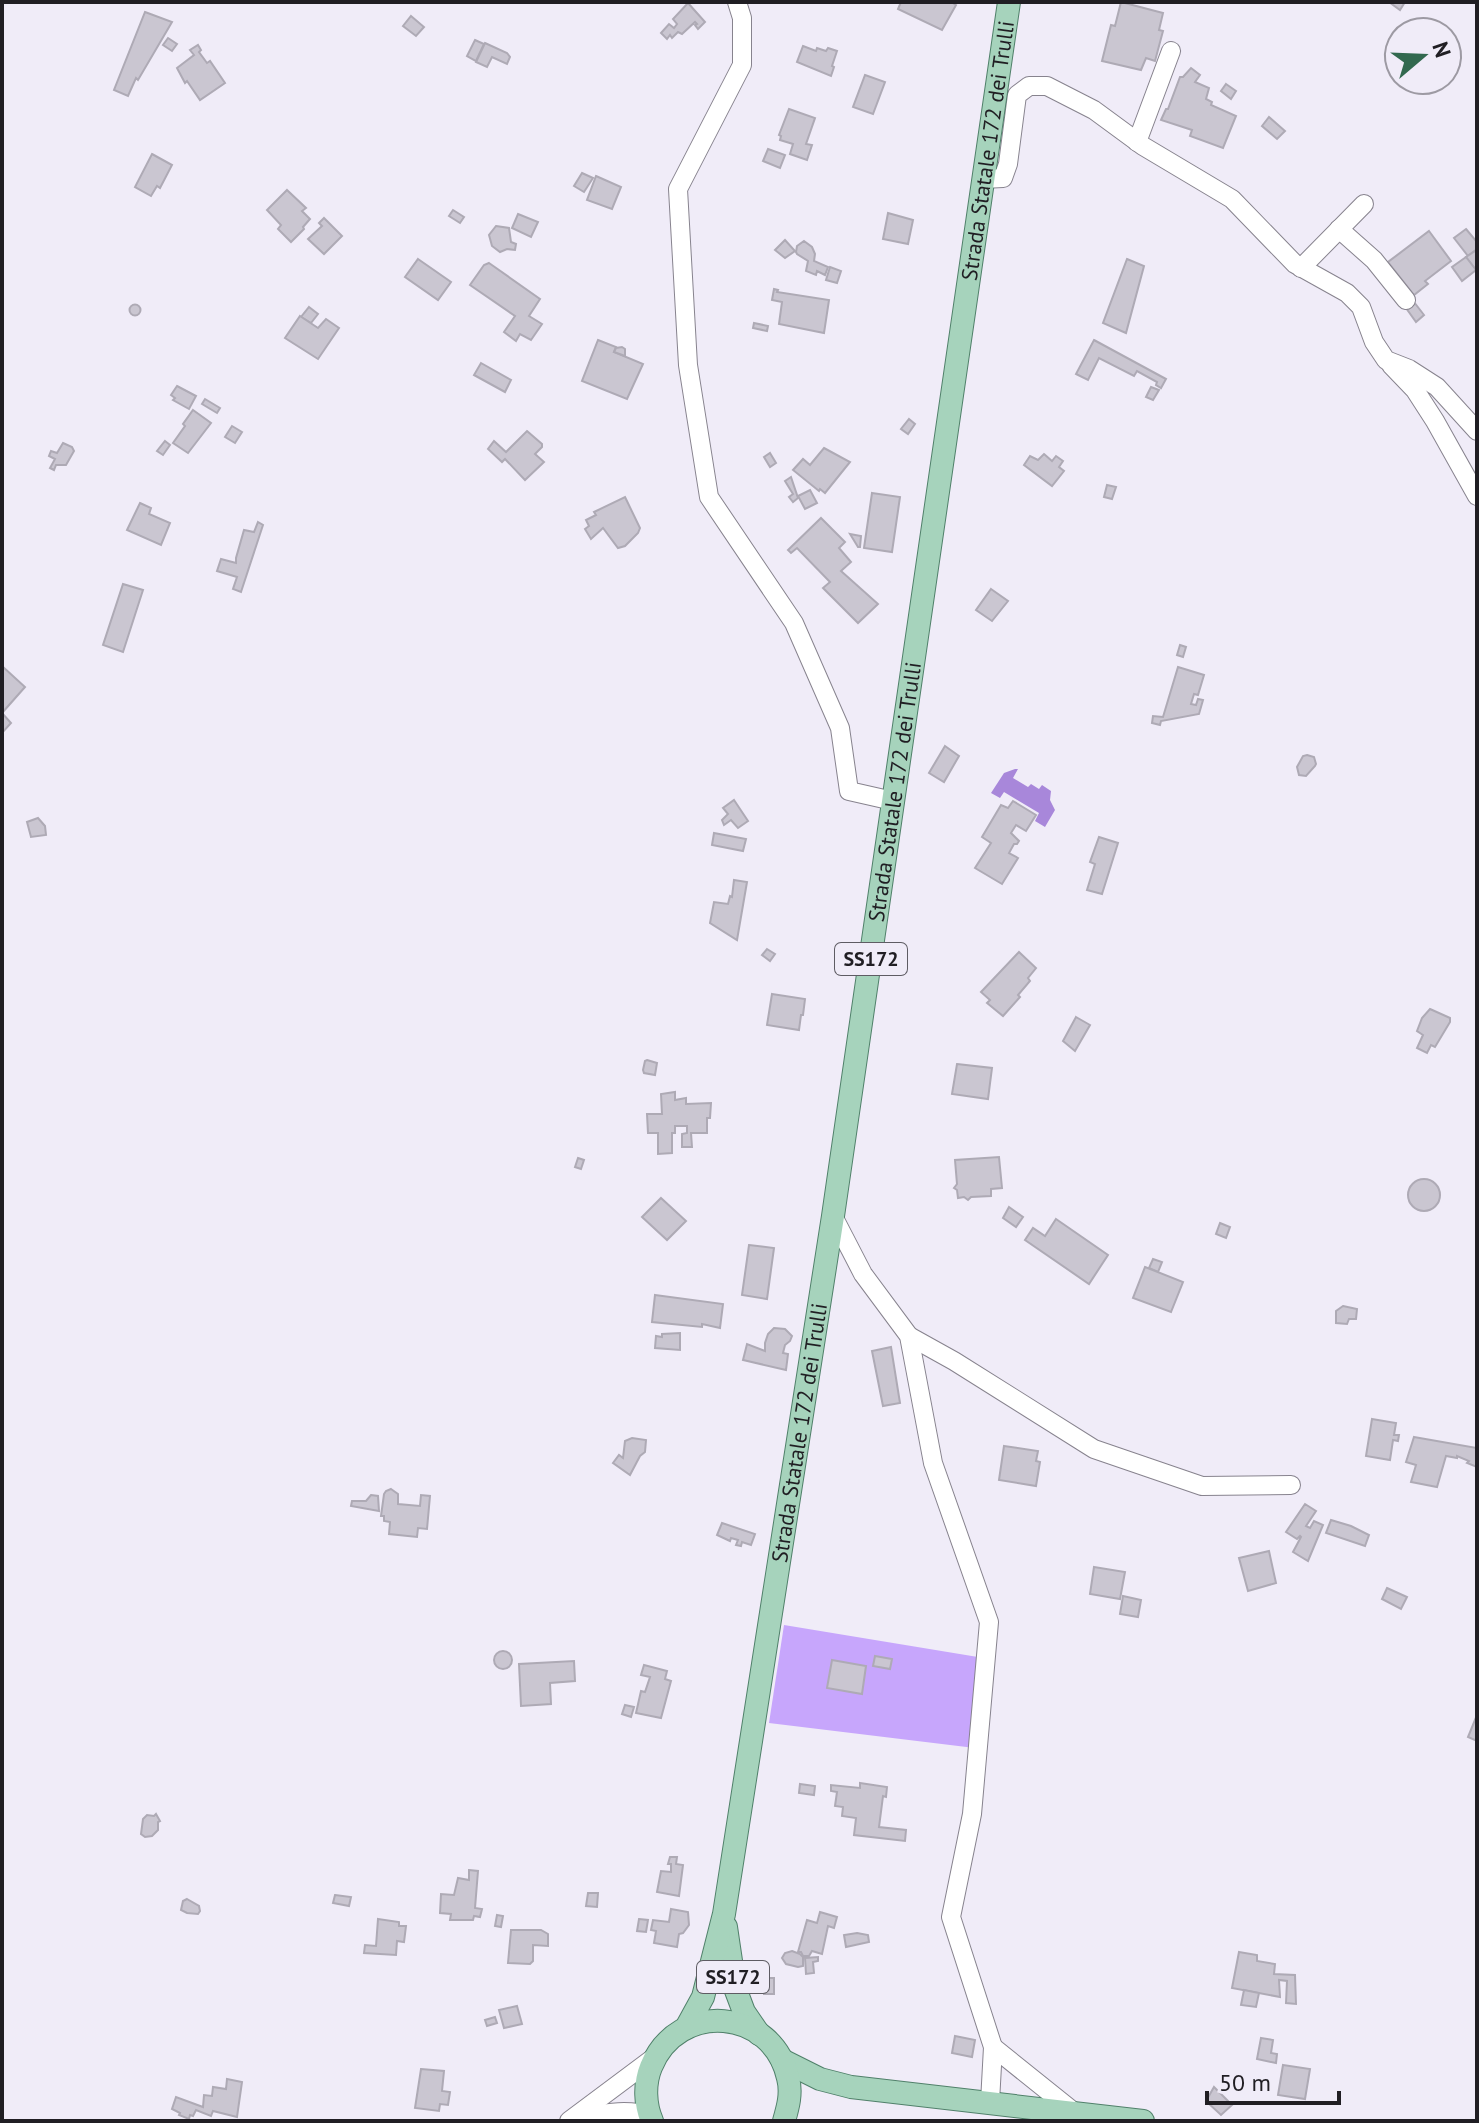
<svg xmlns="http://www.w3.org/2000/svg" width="1479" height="2123" font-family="'PT Sans',sans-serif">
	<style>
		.forest { fill: #c7a6fc }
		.water { fill: #a887da }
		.building { fill: #cac6d1; stroke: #aeaab5; stroke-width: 2 }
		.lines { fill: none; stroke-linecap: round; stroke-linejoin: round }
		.minor-casing { stroke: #87838e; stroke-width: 20 }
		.major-casing { stroke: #50806a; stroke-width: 24 }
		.minor { stroke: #fff; stroke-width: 18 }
		.major { stroke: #a6d3bc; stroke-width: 22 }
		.labels { text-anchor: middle; stroke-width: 8; stroke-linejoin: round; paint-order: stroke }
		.shield { fill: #f0ecf8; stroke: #5e5c63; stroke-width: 2 }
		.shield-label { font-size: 20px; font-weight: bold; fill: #201e23 }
		.street-label { font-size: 22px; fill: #201e23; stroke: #f0ecf8 }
	</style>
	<rect width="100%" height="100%" fill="#f0ecf8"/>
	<path class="forest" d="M784,1625L990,1659L983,1749L769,1723Z"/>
	<path class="water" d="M1015,769H1018L1013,778L1028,787L1031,784L1039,789L1042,785L1051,791L1050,800L1055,810L1045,827L1035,821L1039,813L1004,792L1000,798L991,793L1004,773Z"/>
	<g class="building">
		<path d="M901,2H951L956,5L942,30L898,9Z"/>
		<path d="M1121,2L1163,13L1159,30L1163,31L1155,61L1146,58L1141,70L1102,61L1111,25L1115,26Z"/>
		<path d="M1389,2H1405L1400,10Z"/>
		<path d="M688,3L705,22L698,29L695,25L697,24L695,22L682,34L678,32L672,38L670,35L667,39L661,33L669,24L674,28L677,24L673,19Z"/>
		<path d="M145,12L172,22L138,80L136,78L128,96L114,90Z"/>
		<path d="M411,16L424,27L416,36L403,26Z"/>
		<path d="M168,38L177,44L172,51L163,45Z"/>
		<path d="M475,40L484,44L476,61L467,56Z"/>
		<path d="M485,43L507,53L510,57L507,64L492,57L487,67L476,62Z"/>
		<path d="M198,45L201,50L199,52L207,63L210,61L225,83L200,100L187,81L185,83L177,68L194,55L190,50Z"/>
		<path d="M803,46L816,51L817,48L826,51L828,48L837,51L832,66L834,67L831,76L797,62Z"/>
		<path d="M1191,68L1200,75L1195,82L1209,88L1206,99L1212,102L1211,105L1236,116L1223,148L1190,136L1192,130L1161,120L1166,109H1168L1180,77H1183Z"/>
		<path d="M865,75L885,82L873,114L853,107Z"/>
		<path d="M1226,84L1236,91L1231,99L1221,91Z"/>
		<path d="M789,109L815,118L806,144L812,145L807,160L790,154L793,144L780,140L781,136L779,135Z"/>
		<path d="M1269,117L1285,131L1277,139L1262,126Z"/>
		<path d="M768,149L785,155L780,168L763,161Z"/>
		<path d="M152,154L172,165L160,188L157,186L151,196L135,187Z"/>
		<path d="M582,173L593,178L584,192L574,186Z"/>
		<path d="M596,176L621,187L612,209L587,200Z"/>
		<path d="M287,190L306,208L302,211L310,219L303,227L304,229L291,242L278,229L281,225L267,210Z"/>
		<path d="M453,210L464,217L460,223L449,216Z"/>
		<path d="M888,213L913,220L908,244L883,239Z"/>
		<path d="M518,214L538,222L531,237L512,228Z"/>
		<path d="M324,218L342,236L324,254L308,239L322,226L319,223Z"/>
		<path d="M496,226L509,228L511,242L516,244L515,250L507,249L500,252L492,246L489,235Z"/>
		<path d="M1466,229L1477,242V249L1468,256L1454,238Z"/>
		<path d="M1429,231L1451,261L1425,281L1428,284L1414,295L1388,262Z"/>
		<path d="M785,240L795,251L785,258L775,250Z"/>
		<path d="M804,241L812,247L815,254L814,261L828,267L825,275L817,271L816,275L806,271L808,261L797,254L796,252L797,246Z"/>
		<path d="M1475,251L1477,253L1476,270L1466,257Z"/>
		<path d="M1466,257L1476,270L1462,281L1452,267Z"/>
		<path d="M418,259L451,282L438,300L405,277Z"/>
		<path d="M1127,259L1144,266L1126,333L1103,323Z"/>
		<path d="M489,263L540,299L529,316L542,324L531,340L520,334L516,341L504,332L515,316L470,285L484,265Z"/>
		<path d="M830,267L841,271L837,283L826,280Z"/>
		<path d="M774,289L778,290L777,292L829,300L824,333L779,324L782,302L772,300Z"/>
		<path d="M1414,302L1424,315L1416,322L1406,308Z"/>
		<circle cx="135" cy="310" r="5.5"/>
		<path d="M309,307L318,314L311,323L301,317Z"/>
		<path d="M300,316L318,328L326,319L339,328L318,359L285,338Z"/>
		<path d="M754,323L768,326L767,331L753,328Z"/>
		<path d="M598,340L616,347L614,352L643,364L627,399L582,381Z"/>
		<path d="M1094,340L1166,379L1161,388L1156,385L1157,382L1137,371L1134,376L1099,358L1088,380L1076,374Z"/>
		<path d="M622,347L625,349V356L614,352L616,348Z"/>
		<path d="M481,363L511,380L505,392L474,375Z"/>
		<path d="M177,386L196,396L189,409L173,400L175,398L171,395Z"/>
		<path d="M1151,387L1159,390L1153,400L1146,397Z"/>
		<path d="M205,399L220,408L217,413L202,404Z"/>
		<path d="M193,410L211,423L188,453L173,443L185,426L183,424Z"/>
		<path d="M909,419L915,424L908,434L901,429Z"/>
		<path d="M232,426L242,432L235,443L225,437Z"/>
		<path d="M527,431L542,444V447L535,454L544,462L525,480L505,459L502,462L488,449L494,441L506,452Z"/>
		<path d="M165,441L170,445L163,455L157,451Z"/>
		<path d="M63,443L72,447L74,451L66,465H56L54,470L50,468L55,459L49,456L51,451L57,453Z"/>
		<path d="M824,448L850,462L825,493L820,489L819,491L793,470L803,459L810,465Z"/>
		<path d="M770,453L776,463L770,467L764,457Z"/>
		<path d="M1044,454L1052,461L1056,456L1063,461L1059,467L1064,471L1052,486L1024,465L1030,456L1038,460Z"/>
		<path d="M791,477L798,498L793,502L789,497L793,494L785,481Z"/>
		<path d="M1107,485L1116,487L1112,499L1104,497Z"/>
		<path d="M810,490L817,503L805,509L798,496Z"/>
		<path d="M872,493L900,497L892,552L864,548Z"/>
		<path d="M625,497L640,528L638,533L625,546L618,548L603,528L591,539L585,529L589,526L586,520L596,515L594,512Z"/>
		<path d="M140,503L151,508L149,514L170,523L161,545L127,530Z"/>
		<path d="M821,518L845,542L839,548L851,562L841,571L878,604L858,623L823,588L830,582L797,548L791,553L788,550Z"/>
		<path d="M258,522L263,525L241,592L233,589L237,577L217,571L221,559L236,563V558L244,530L254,532Z"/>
		<path d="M850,534L861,536L860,547H858Z"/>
		<path d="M123,584L143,590L123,652L103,645Z"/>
		<path d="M991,589L1008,601L992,621L976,610Z"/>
		<path d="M1180,645L1186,647L1183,657L1177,655Z"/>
		<path d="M2,666L25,687L2,713Z"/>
		<path d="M1178,667L1204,675L1198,695L1194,694L1191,704L1196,705L1198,699L1203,700L1199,714L1161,721L1160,725L1152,723L1153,716L1163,717Z"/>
		<path d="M2,713L11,723L2,733Z"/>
		<path d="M945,746L959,756L944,782L929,773Z"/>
		<path d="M1307,755L1314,757L1316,764L1315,766L1306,776L1299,775L1297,767L1303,756Z"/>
		<path d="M734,800L748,821L738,828L731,820L724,825L722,820L728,814L723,808Z"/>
		<path d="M1013,801L1036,815L1026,831L1016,825L1011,833L1019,841L1017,844H1014L1009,853L1018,858L1002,884L975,868L991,843L982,837L1001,805L1008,808Z"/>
		<path d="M38,818L45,826L46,835L31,837L27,822Z"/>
		<path d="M714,833L746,839L743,851L712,845Z"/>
		<path d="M1099,837L1118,843L1102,894L1087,890L1095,864L1090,862Z"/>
		<path d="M734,880L747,882L737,940L710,923L714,902L728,904L730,896L732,897Z"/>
		<path d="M767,949L775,954L770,961L762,955Z"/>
		<path d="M1019,952L1036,968L1028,978L1030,981L1018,995L1020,997L1003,1016L987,1003L990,1000L981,992Z"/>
		<path d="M772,994L805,999L803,1015H801L799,1030L767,1025Z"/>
		<path d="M1430,1009L1450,1018V1022L1435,1047L1431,1045L1427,1053L1417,1048L1423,1035L1417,1031L1422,1018Z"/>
		<path d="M1076,1017L1090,1025L1075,1051L1063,1041Z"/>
		<path d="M647,1060L657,1063L655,1075L644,1073L643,1070L645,1061Z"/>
		<path d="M957,1064L992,1068L988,1099L952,1094Z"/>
		<path d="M675,1092V1100L686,1098V1104L711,1103L710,1118H707V1133H691L692,1147H682V1134L687,1133V1126H675V1133H672V1153L658,1154V1133H648L647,1114H662L661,1094Z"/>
		<path d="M999,1157L1002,1188L991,1189V1196L971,1197L968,1200L964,1197L958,1198L957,1190L954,1188L957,1184L955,1160Z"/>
		<path d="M578,1158L584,1160L581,1169L575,1167Z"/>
		<circle cx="1424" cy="1195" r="16"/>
		<path d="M661,1198L686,1221L667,1240L642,1217Z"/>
		<path d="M1009,1207L1023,1217L1016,1227L1003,1218Z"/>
		<path d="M1056,1219L1108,1255L1089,1284L1025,1240L1033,1228L1045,1236Z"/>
		<path d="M1220,1223L1230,1227L1226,1238L1216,1234Z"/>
		<path d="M749,1245L774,1248L767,1299L742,1295Z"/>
		<path d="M1153,1259L1162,1262L1158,1272L1149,1268Z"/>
		<path d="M1145,1267L1183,1282L1171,1312L1133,1298Z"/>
		<path d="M655,1295L723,1304L720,1328L702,1324V1327L652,1322Z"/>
		<path d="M1343,1306L1357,1309L1356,1319H1349L1347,1324L1336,1323V1311Z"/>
		<path d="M774,1328L785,1329L792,1336L790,1341L785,1345L783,1353L788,1354L786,1370L743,1360L747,1344L765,1351V1343L768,1334Z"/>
		<path d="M680,1333V1350L655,1348L656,1336L662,1337V1334Z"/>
		<path d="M891,1347L900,1403L883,1406L872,1351Z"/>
		<path d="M1372,1419L1396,1423L1394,1435H1399L1398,1441L1393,1440L1390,1460L1366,1456Z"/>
		<path d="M1414,1437L1477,1448V1467L1467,1463L1469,1461L1457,1456V1458L1446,1456L1437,1487L1411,1482L1416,1465L1406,1462Z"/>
		<path d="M632,1438L646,1440L645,1452L640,1456L630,1475L613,1463L619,1455L623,1458L625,1441Z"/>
		<path d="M1004,1446L1038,1451L1036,1461L1040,1462L1036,1486L999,1480Z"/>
		<path d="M391,1489L398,1494V1504L420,1506L421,1495L430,1496L427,1529L418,1528L417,1537L389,1534L390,1522L384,1521V1516H381L384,1494L386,1491Z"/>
		<path d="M371,1495L378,1496L379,1511L351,1506L352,1501H366Z"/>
		<path d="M1305,1504L1316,1511L1306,1526L1310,1528L1314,1521L1323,1525L1308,1561L1293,1552L1301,1537L1300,1536L1297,1539L1286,1532Z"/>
		<path d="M1331,1520L1351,1526L1369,1535L1365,1546L1326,1533Z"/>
		<path d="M722,1523L755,1534L751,1545L742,1542L741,1546L736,1545L738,1540L731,1538L730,1541L717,1535Z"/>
		<path d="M1269,1551L1276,1583L1248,1591L1239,1558Z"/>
		<path d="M1094,1567L1125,1572L1120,1599L1090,1594Z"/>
		<path d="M1387,1588L1407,1597L1401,1609L1382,1599Z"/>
		<path d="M1123,1596L1141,1600L1138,1617L1120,1614Z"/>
		<circle cx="503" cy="1660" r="9"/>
		<path d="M875,1656L892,1659L890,1669L873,1666Z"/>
		<path d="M832,1660L866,1666L862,1694L827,1688Z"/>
		<path d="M574,1661L575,1681L550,1683L551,1704L521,1706L519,1664Z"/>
		<path d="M644,1665L667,1671L665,1679L671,1681L661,1718L636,1713L641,1691L645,1692L650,1677L641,1675Z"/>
		<path d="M625,1705L634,1707L631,1717L622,1714Z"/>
		<path d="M1477,1715V1741L1468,1737Z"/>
		<path d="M860,1783L887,1787L886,1797L883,1796L879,1827L906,1830L905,1841L854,1835L856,1818L842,1816L843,1807L835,1806L837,1792L831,1791V1785L860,1788Z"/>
		<path d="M800,1784L815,1786L814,1795L799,1793Z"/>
		<path d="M156,1814L160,1821L158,1822V1830L152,1836L145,1837L141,1834L143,1819L147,1815L154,1816Z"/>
		<path d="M670,1857H677L676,1864L683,1865L679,1896L657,1892L661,1871L671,1872V1864H668Z"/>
		<path d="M469,1870L478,1871L475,1908L482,1909L480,1917L474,1916L473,1920H450L451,1914L440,1913L441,1894L454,1895L458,1878L469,1880Z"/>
		<path d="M588,1893H598L597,1907L586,1906Z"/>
		<path d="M335,1895L351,1897L349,1906L333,1903Z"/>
		<path d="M187,1899L199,1906L200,1911L198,1914L187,1913L181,1910L183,1901Z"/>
		<path d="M671,1909L688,1912L689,1925L683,1933L679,1934L677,1947L654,1943L656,1931L651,1930L653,1920L669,1922Z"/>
		<path d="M820,1912L837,1917L834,1928L828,1926L822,1954L812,1951L809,1956H803L801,1952H798L807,1920L817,1923Z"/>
		<path d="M497,1915L503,1916L501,1927L495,1926Z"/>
		<path d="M378,1919L399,1922V1926H406L404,1942L397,1941L396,1955L364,1953L365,1945L376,1946Z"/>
		<path d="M639,1919L648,1920L646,1932L637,1931Z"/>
		<path d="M511,1930H541L548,1934V1946L533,1945V1961L530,1964L508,1963Z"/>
		<path d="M857,1933L868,1935L869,1942L846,1947L844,1935Z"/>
		<path d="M792,1951L800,1954L803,1957V1966L798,1967L786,1964L782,1958L785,1953Z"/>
		<path d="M1239,1952L1257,1955V1961L1275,1964L1274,1974L1295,1975L1296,2004L1286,2003L1287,1981L1279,1980L1280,1997L1232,1988Z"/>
		<path d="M818,1957V1961L813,1962L814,1973L806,1974L805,1958Z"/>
		<rect x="764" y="1978" width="10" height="16"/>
		<path d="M1244,1990L1259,1993L1256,2007L1241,2005Z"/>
		<path d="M517,2006L522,2024L504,2028L499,2010Z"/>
		<path d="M495,2017L497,2023L487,2026L485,2020Z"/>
		<path d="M955,2036L975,2040L972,2057L952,2053Z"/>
		<path d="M1261,2038L1273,2040L1271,2053L1277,2054L1276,2063L1257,2059Z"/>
		<path d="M1283,2065L1310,2069L1305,2099L1278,2095Z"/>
		<path d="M421,2069L444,2071L442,2091L450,2092L448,2105L440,2104L439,2111L415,2108Z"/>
		<path d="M227,2079L242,2082L237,2117L213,2111L211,2116L196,2110L193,2116L190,2115L189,2119L179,2115L180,2113L172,2109L176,2097L203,2107L204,2095L212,2096L213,2087L226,2089Z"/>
		<path d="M1214,2087L1232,2105L1221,2115L1206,2101Z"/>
	</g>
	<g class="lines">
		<defs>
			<g id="minor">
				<path d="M737,2L742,18V65L678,189L688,365L709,497L794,623L840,728L849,791L893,801"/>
				<path d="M1137,142L1171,51"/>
				<path d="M983,179L1003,178L1008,164L1017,95L1029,86H1047L1094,110L1143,146L1232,199L1295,264L1347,293L1361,307L1374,342L1386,360L1409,369L1437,387L1477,431"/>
				<path d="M1339,229L1374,260L1406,300"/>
				<path d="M1301,268L1364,204"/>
				<path d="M1391,365L1415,390L1435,421L1477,496"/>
				<path d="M833,1216L863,1274L909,1336L933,1463L989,1622L972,1814L951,1917L993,2047L990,2102"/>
				<path d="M909,1336L954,1361L1094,1449L1202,1486L1291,1485"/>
				<path d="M993,2047L1074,2112"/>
				<path d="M578,2118C602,2114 626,2108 650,2116"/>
				<path d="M569,2121L656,2056"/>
			</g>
			<g id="major">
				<path d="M726,1927L735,1988L744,2012L759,2034"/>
				<path id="s1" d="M686,2028L703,1997L724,1914L833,1216L1009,2"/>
				<path d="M782,2060L820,2079L851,2087L1143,2121"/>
				<path d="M652,2121C645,2105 644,2084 651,2067C678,2000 773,2008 788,2078C792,2093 788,2107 784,2121"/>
			</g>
		</defs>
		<use href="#minor" class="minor-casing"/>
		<use href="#major" class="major-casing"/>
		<use href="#minor" class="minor"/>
		<use href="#major" class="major"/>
	</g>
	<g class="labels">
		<g class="shield">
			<rect x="835" y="943" width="72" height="32" rx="6"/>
			<rect x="697" y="1961" width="72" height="32" rx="6"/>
		</g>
		<g class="shield-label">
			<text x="871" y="966">SS172</text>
			<text x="733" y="1984">SS172</text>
		</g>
		<g class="street-label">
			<text dy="8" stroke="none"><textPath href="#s1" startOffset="1904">Strada Statale 172 dei Trulli</textPath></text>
			<text dy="8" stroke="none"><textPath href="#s1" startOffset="1256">Strada Statale 172 dei Trulli</textPath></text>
			<text dy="8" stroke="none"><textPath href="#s1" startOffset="608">Strada Statale 172 dei Trulli</textPath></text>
		</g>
	</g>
	<rect width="1479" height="2123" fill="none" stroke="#201e23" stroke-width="8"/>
	<g transform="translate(1423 56) rotate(71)"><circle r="38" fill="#f0ecf8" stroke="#9d9aa3" stroke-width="2"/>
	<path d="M0-6L14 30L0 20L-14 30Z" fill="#32694f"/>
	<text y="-12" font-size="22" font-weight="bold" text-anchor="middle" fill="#201e23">N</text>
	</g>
	<path d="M1207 2091v12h132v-12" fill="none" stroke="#201e23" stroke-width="4"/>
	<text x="1219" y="2091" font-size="24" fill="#201e23" stroke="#f0ecf8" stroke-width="6" paint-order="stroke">50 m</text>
</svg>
